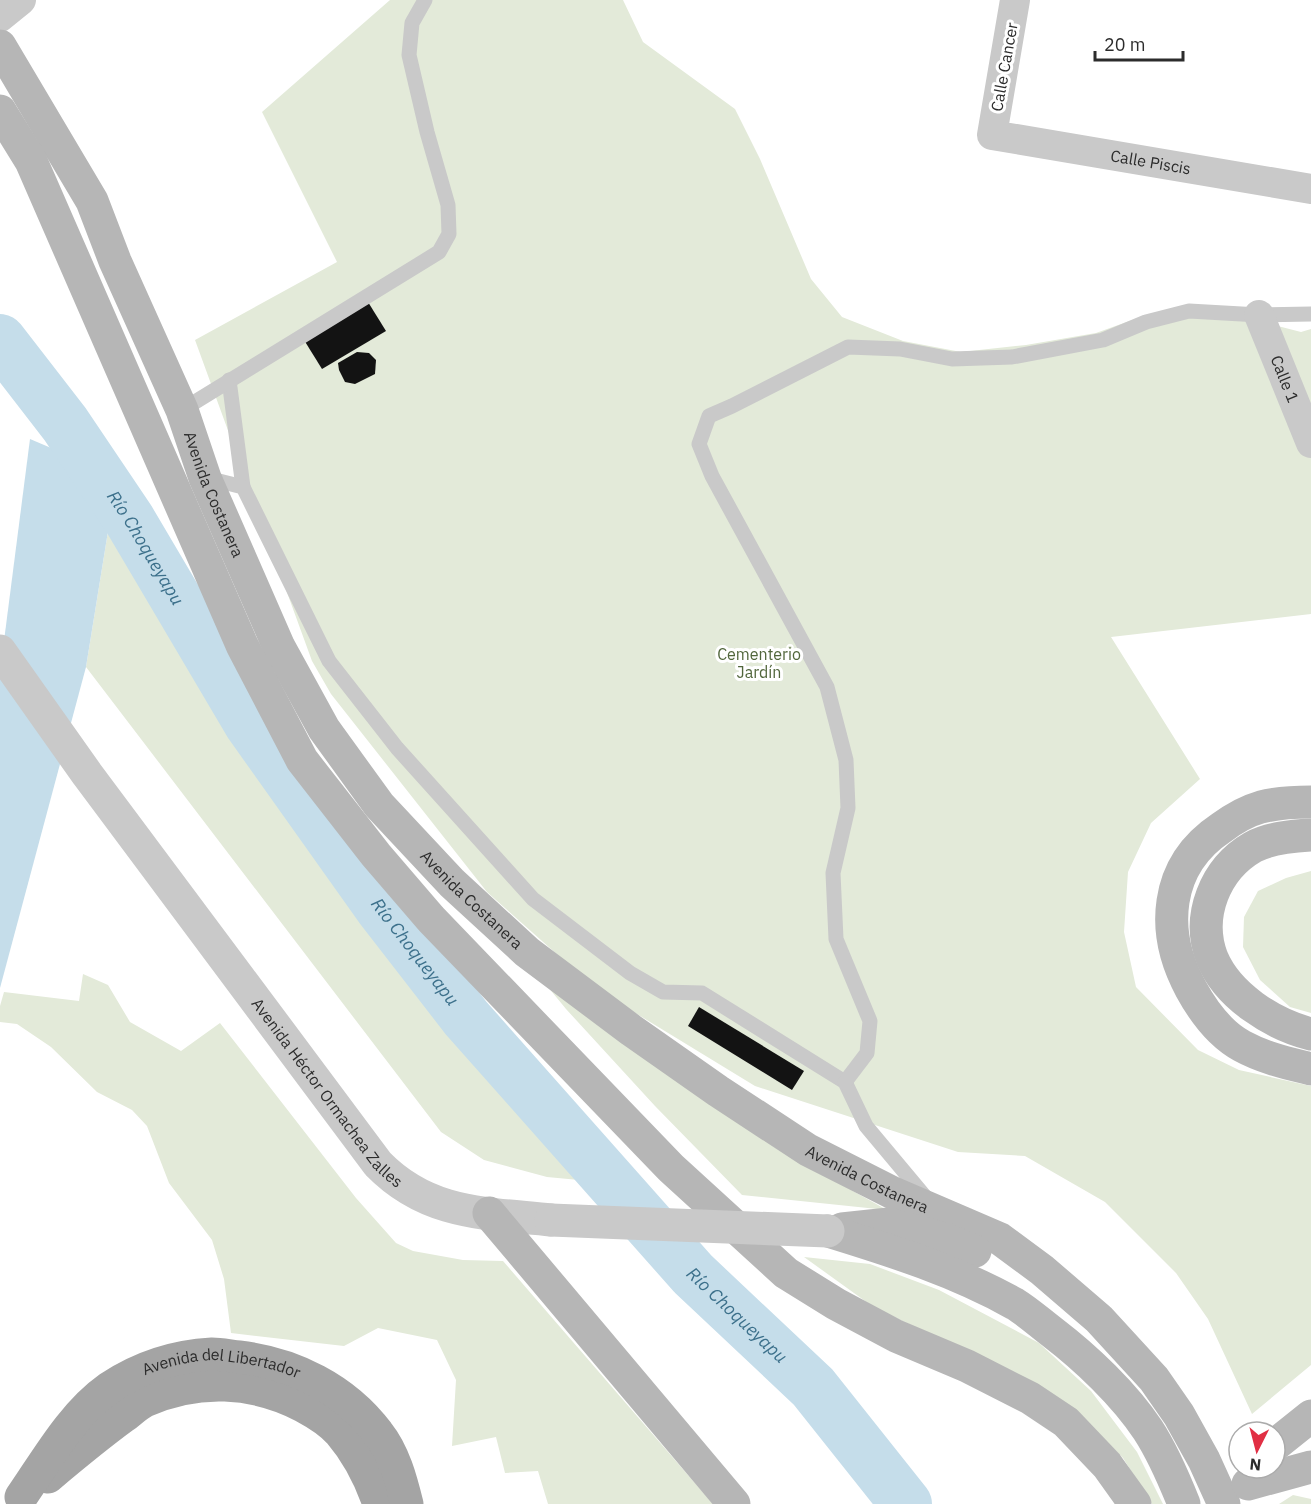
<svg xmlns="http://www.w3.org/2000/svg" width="1311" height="1504" font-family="'IBM Plex Sans',sans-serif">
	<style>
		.green { fill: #e3ead9 }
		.water { fill: #c5ddea }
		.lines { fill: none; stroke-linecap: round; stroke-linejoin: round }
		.river { stroke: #c5ddea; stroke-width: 52 }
		.building { fill: #131313 }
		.service { stroke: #c9c9c9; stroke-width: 15 }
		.minor { stroke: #c9c9c9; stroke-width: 30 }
		.tertiary { stroke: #c9c9c9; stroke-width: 33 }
		.secondary { stroke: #b6b6b6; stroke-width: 33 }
		.primary { stroke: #a4a4a4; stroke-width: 33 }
		.tertiary-bridge { stroke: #c9c9c9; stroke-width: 33 }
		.labels { text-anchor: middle; stroke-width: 6; stroke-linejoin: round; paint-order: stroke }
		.street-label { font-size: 16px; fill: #2c2c2c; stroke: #fff }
		.park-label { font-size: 16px; fill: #51663b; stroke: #fff }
		.water-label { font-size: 18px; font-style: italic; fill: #3c708b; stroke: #fff }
	</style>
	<rect width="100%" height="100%" fill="#fff"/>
	<g class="green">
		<path d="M390,0H623L643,42L735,109L760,159L811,279L842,317L903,341L961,352L1026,345L1096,333L1146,315L1209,308L1301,332L1311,329V614L1111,637L1200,779L1151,823L1128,872L1124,932L1136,987L1198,1050L1239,1070L1311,1086V1365L1252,1414L1208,1319L1176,1273L1105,1202L1025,1156L958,1152L755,1086L596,989L487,892L331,694L312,661L195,340L337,262L262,112Z"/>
		<path d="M117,476L266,747L329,838L454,1013L545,1116L611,1183L547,1177L484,1160L441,1132L86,667Z"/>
		<path d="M1311,871V1013L1290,1007L1260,980L1243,947L1244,917L1258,891L1286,878Z"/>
		<path d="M525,959L774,1147L887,1210L742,1195L655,1106L566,1009Z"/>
		<path d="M83,974L108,985L130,1022L181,1051L220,1023L356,1198L396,1243L413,1251L463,1260L503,1261L713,1504H548L538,1471L505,1473L496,1437L452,1446L456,1380L437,1340L378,1328L344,1346L231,1333L224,1279L212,1240L169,1183L147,1126L132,1110L97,1092L51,1047L17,1024L0,1022V1006L4,992L79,1001Z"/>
		<path d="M804,1257L870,1264L939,1290L1039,1343L1091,1391L1137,1452L1163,1504H1152L1123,1458L1079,1414L954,1346L872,1306Z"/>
		<path d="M1293,1495L1311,1499V1504H1279Z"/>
	</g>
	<path class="water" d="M30,439L117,476L86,667L0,988V672Z"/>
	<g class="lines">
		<path class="river" id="s1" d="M0,340L65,424L129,519L250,724L380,907L466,1018L693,1274L813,1387L906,1504"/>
	</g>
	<g class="building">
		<path d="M368,302L386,331L322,369L304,340Z"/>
		<path d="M357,352L369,353L376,360L375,374L355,384L345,382L339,370L338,363Z"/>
		<path d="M699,1007L804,1071L792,1090L688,1026Z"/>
	</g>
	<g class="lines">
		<g class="service">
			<path d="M229,380L243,487"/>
			<path d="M182,410L439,252L449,234L448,205L427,132L409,55L412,23L425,0"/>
			<path d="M207,478L243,487L329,661L397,748L533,899L630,973L663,992L702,993L845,1082L866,1126L927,1199"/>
			<path d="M845,1082L867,1053L870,1021L836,939L833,873L848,808L846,760L827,687L712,476L699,444L709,416L732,406L848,347L900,349L952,359L1012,357L1103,340L1146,322L1189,311L1259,315L1311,314"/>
		</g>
		<g class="minor">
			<path id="s2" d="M1015,0L992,135L1311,189"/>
			<path d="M0,17L21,0"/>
			<path id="s3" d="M1259,315L1311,443"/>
		</g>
		<path class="tertiary" id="s4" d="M0,651L87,774L378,1164C428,1215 485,1213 551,1220"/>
		<g class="secondary">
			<path id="s5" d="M0,46L92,201L115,261L182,410L205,478L279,647L324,729L379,805L452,883L527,952L631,1030L718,1091L808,1150L893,1193L1000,1239L1042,1270L1099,1319L1154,1379L1179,1415L1204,1460L1224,1504"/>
			<path d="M0,111L31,161L242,645L302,760L376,855L431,919L671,1168L786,1273L836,1304L896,1336L967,1366L1030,1398L1066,1422L1107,1465L1135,1504"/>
			<path d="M1311,802C1295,802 1277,803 1261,807C1247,811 1233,819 1221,828C1164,866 1160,932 1191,989C1203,1011 1220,1034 1242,1046C1264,1058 1287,1063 1311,1069"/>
			<path d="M1311,835C1292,836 1270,838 1253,847C1215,869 1196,916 1212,958C1228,996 1272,1024 1311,1034"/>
			<path d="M489,1213L734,1504"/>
			<path d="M842,1229L889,1224L948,1240L975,1251"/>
			<path d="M828,1231C893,1251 956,1271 1015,1304C1028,1312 1040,1323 1052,1332C1086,1358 1124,1394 1148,1430C1163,1453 1174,1479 1184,1504"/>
			<path d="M1275,1445L1311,1416"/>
			<path d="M1248,1484L1311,1467"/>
		</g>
		<g class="primary">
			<path d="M48,1477C73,1456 97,1436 123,1417C130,1412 137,1405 145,1401C197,1378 253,1380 303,1406C316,1413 330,1421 340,1433C358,1454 370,1478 379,1504"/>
			<path id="s6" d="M21,1497C46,1461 72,1414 109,1388C139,1368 175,1356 212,1354C220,1354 230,1356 239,1357C293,1363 345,1389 378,1433C394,1453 401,1480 407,1504"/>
		</g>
		<path class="tertiary-bridge" d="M551,1220L828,1231"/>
	</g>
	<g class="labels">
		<g class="street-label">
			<text transform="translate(1004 67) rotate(-80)" y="6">Calle Cancer</text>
			<text dy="6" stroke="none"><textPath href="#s2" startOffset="298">Calle Piscis</textPath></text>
			<text dy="6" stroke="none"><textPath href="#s3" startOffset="69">Calle 1</textPath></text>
			<text dy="6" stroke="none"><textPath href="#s5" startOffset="498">Avenida Costanera</textPath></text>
			<text dy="6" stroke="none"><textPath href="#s5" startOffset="984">Avenida Costanera</textPath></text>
			<text dy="6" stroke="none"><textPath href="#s4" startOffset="550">Avenida Héctor Ormachea Zalles</textPath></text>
			<text dy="6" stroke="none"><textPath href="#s5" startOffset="1470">Avenida Costanera</textPath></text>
			<text dy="6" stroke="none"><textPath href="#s6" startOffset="260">Avenida del Libertador</textPath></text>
		</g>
		<g class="park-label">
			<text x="759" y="660">Cementerio<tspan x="759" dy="18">Jardín</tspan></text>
		</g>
		<g class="water-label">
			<text dy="6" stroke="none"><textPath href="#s1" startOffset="254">Río Choqueyapu</textPath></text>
			<text dy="6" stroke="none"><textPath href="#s1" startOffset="740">Río Choqueyapu</textPath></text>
			<text dy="6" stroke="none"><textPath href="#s1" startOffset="1226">Río Choqueyapu</textPath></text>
		</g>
	</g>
	<g transform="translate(1257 1450) rotate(186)"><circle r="28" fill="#ffffff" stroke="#ababab" stroke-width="1.5"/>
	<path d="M0-4.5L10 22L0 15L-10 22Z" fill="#e12f44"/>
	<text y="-9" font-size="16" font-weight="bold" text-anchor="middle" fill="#2c2c2c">N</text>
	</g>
	<path d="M1095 51v9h88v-9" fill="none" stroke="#2c2c2c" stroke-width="3"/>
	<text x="1104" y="51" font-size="18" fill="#2c2c2c" stroke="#ffffff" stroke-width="4.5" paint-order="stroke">20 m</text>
</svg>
